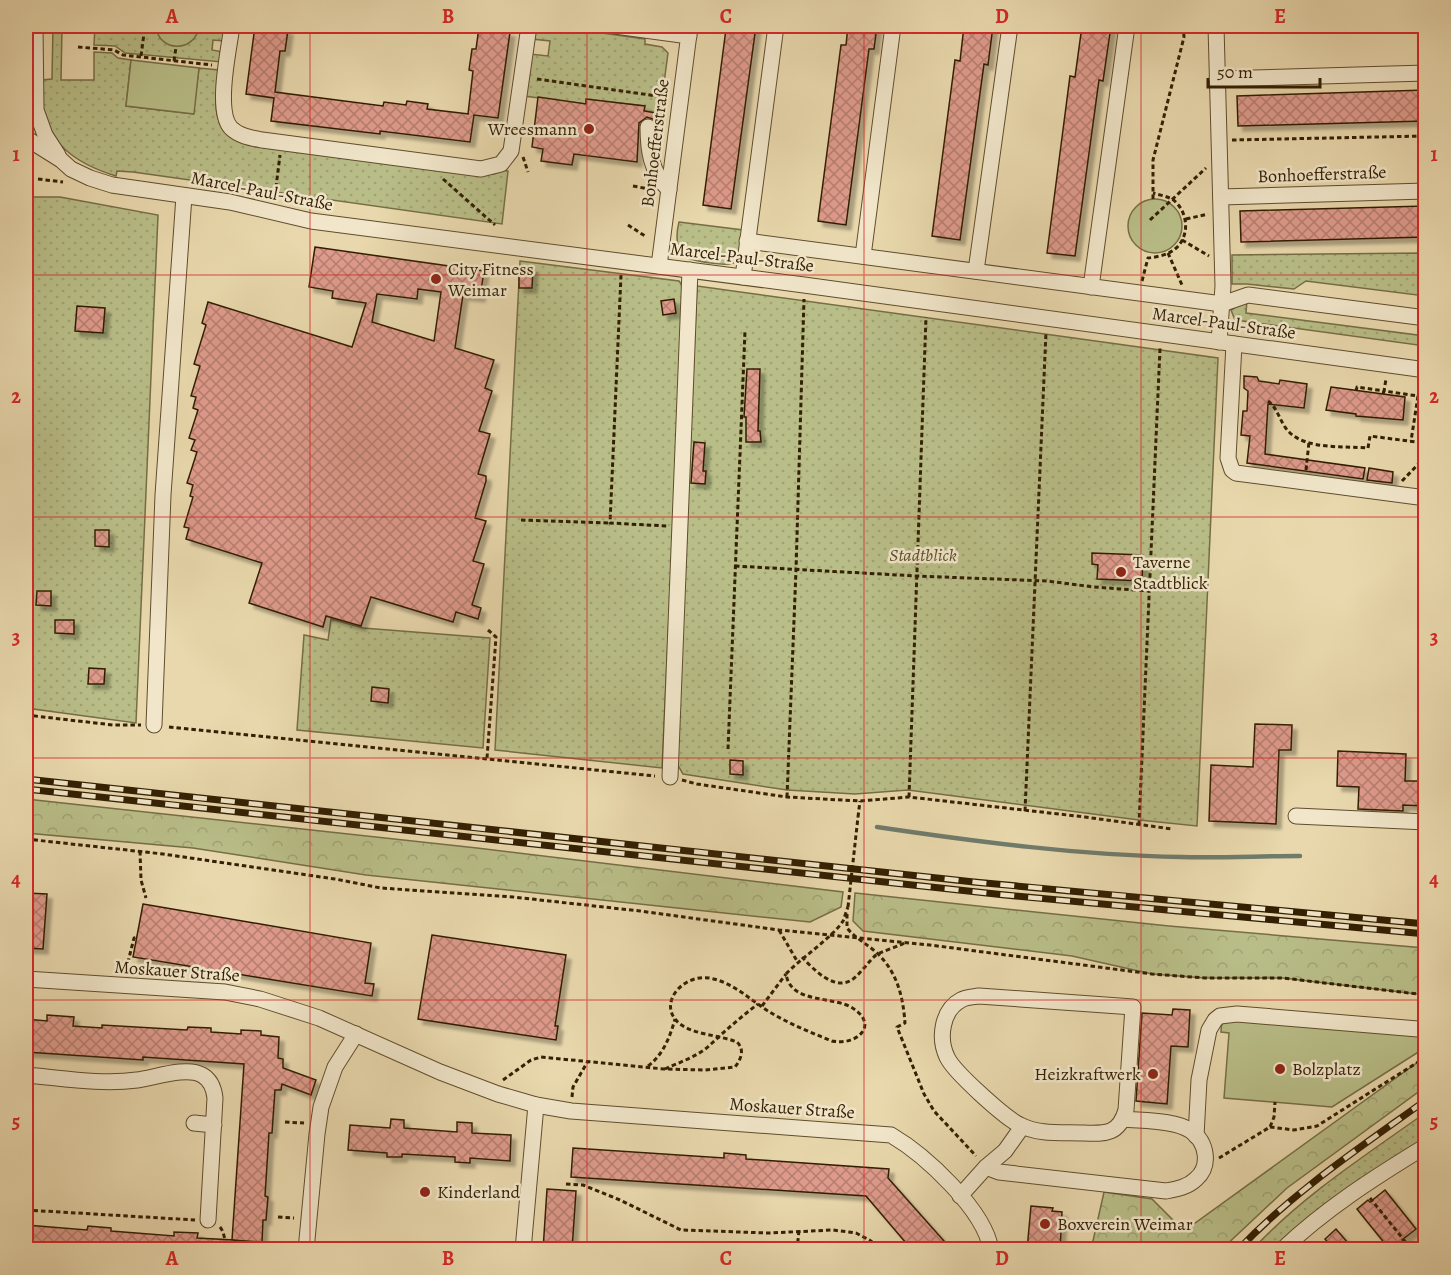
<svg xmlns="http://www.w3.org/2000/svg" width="1451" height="1275" font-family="Alegreya,serif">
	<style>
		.grass { fill: url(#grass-dots); stroke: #766e45; stroke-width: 1.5 }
		.forest { fill: url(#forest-crowns); stroke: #766e45; stroke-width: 1.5 }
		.park { fill: #b9be88; stroke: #766e45; stroke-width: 1.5 }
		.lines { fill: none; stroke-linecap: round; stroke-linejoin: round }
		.stream { stroke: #707b6c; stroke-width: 4.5 }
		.building { fill: url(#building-cross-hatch); stroke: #331f02; stroke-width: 1.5; fill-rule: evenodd; filter: url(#shadow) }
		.minor-casing { stroke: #604d2d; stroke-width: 17 }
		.path { stroke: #331f02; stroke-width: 3; stroke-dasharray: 4.5 3; stroke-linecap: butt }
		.minor { stroke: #f1e6ca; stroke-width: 15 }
		.rail-casing { stroke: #331f02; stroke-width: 7 }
		.rail { stroke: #f1e6ca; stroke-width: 4.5; stroke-dasharray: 14; stroke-linecap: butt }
		.path-bridge { stroke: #331f02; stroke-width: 3; stroke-dasharray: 4.5 3; stroke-linecap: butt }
		.grid { fill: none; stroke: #d62828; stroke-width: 1.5; stroke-opacity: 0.55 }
		.poi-dot { fill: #8f2418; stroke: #f1e6ca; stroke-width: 2 }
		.labels { text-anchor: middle; stroke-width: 5; stroke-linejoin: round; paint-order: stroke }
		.poi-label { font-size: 18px; fill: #331f02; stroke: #f1e6ca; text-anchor: start }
		.street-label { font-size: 18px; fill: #331f02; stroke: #f1e6ca }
		.park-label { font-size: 18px; font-style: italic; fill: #5b4f2a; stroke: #f1e6ca }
		.neatline { fill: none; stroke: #d62828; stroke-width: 2 }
		.grid-label { font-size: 20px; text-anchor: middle; font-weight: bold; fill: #d62828 }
	</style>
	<defs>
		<pattern id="grass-dots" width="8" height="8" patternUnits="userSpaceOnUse" patternTransform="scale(1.5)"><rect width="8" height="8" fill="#b9be88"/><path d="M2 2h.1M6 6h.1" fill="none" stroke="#a0a374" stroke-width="1.8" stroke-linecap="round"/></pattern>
		<pattern id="forest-crowns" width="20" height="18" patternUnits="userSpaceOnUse" patternTransform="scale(1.5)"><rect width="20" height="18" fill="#b9be88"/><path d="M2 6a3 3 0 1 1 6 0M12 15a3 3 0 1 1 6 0" fill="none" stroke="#a0a374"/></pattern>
		<pattern id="building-cross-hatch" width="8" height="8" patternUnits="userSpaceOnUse" patternTransform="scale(1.5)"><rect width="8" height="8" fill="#de9a8b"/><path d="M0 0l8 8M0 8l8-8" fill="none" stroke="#b57d6f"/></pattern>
		<filter id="shadow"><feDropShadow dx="5" dy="5" stdDeviation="1.5" flood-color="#0004"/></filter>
	</defs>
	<rect width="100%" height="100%" fill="#e9d8ad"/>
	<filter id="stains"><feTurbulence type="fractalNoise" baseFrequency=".00333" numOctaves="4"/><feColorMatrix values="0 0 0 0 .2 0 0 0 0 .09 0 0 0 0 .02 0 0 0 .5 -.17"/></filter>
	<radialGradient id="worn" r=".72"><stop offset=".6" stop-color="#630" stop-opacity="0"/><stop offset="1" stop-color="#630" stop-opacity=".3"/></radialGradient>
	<g class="grass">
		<path d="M53,26H62L61,80H94V52L112,53L118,58L131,60L126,106L193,114L199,68L219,70C216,101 208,126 241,142L481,175L494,174L504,170L508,171L502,224L133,172L117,171L116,176C83,166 49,147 43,109C42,99 43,89 42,80L52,79Z"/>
		<path d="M95,26H226L224,41L213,40L212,50L223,52L222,62L125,53L115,46L94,45Z"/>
		<path d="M537,26H552L645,39V44L662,47L668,53L660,113L644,111V106L587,99L586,104L524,96L530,54L548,56L550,41L532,39L534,31Z"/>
		<path d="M26,197H60L158,215L136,723L26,708Z"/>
		<path d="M679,222L743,230C742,239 742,252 738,260C732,269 695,261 685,257C675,248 676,234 679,222Z"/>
		<path d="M1425,253V296L1306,281L1294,289L1247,284H1232V255Z"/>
		<path d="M520,261L679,281L684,288L662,768L495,750Z"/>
		<path d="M697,286L1218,358L1197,826L1139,820L908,790L855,794L787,790L683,774L676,762Z"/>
		<path d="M1247,300L1246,313L1425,336V346L1235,320L1231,310Z"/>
		<path d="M331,619L363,628L490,638L483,748L297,730L304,635L328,640Z"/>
		<path d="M1425,1113V1139C1372,1172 1318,1204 1274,1249L1252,1250C1302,1196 1366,1155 1425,1113Z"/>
	</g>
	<g class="forest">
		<path d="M26,799L477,848L843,892L841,907L810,922L366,875L193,848L26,833Z"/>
		<path d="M855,893L1169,926L1425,948V995L1283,978H1205L1152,974L1072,956L863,931L853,921Z"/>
		<path d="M1425,1057V1087L1287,1188L1222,1249H1088L1093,1241L1104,1192L1152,1199L1184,1231Z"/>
	</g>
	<g class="park">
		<path d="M156,26H199C196,53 158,53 156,26Z"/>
		<path d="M131,60L199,68L194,114L126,106Z"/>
		<circle cx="1155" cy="226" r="27"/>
		<path d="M1222,1018L1422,1023L1420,1051L1332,1107L1224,1098L1229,1033L1221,1032Z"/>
	</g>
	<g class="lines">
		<path class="stream" d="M877,827C978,842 1079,855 1181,857C1221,858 1260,856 1300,856"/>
	</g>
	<g class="building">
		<path d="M255,26H284V30H288L285,51H280L275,92L383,106L384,102L406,105L407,101L428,104L427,109L469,114H468L473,71L469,70L472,49H476L479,27L510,32L498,118L474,115L470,142L380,131V134L271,121L274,98L246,94Z"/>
		<path d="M731,26H756L731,209L703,205L726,29L731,30Z"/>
		<path d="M848,26H877L874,49H869L846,225L818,221L841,45H846Z"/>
		<path d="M964,26H993L988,65L984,64L960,240L932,236L955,60L960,61Z"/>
		<path d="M1082,26H1111L1103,81L1099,80L1075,256L1047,253L1070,76L1075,77Z"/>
		<path d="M1425,90V121L1238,126L1237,96Z"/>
		<path d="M538,97L586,104V99L645,106L644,111L656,113L655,120L647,117L639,123L637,162L574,154L572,165L541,161L543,149L532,147Z"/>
		<path d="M1425,206V237L1241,242L1240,211Z"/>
		<path d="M315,247L484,271L480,297L463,295L455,348L494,360L485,388L492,391L479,431L490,434L478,474L486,476V481L475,518L486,521L473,561L484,564L472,605L481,608L478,619L456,612L453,622L371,597L361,626L326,616L323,627L249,603L262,563L186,539L189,528L184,527L193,497L190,496L193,485L187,483L197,452L191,450L195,440L189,438L198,410L193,408L196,397L191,396L200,366L194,364L206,325L202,323L208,302L352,347L366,303L332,298L333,291L309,287ZM418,289L441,292L434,341L372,322L377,294L417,299Z"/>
		<path d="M519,268H533L532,288H519Z"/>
		<path d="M674,299L676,313L663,315L661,301Z"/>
		<path d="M77,306L105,308L103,333L75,331Z"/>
		<path d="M747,369H760L758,431H760L761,442H746V417H744Z"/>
		<path d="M1244,376L1257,377L1259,381L1279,384L1280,380L1307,384L1304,408L1268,404L1265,454L1365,468L1363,479L1247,463L1250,436L1241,435L1243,411H1247L1248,391L1244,388Z"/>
		<path d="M1331,387L1405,397L1403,420L1356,416V414L1326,410Z"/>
		<path d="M694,442L705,443L703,471H706L705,484L691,483Z"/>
		<path d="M1369,468L1393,472L1392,483L1367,480Z"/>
		<path d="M95,530H109V547L95,546Z"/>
		<path d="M1092,553L1143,555L1142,581L1097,579L1098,565L1092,564Z"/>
		<path d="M37,591H51V606L36,605Z"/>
		<path d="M55,620H74V634L55,633Z"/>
		<path d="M89,668L105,669L104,684H88Z"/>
		<path d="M372,687L389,689L388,703L371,701Z"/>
		<path d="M1255,724L1292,725L1291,750H1279L1276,824L1209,821L1211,765L1253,767Z"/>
		<path d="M1338,751L1406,754L1405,781H1425V806L1403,805V811L1358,809L1359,787L1337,786Z"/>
		<path d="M730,760L743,761V775L730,774Z"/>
		<path d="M26,893L47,894L43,949L26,948Z"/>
		<path d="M143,904L371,943L365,983L374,984L372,996L133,957Z"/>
		<path d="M432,935L566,955L555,1026H558L556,1040L418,1019Z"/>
		<path d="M1173,1009L1190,1010L1188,1047L1171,1046L1167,1104L1136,1101L1142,1013L1172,1015Z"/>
		<path d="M47,1015L74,1017L73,1026L102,1028V1025L187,1030L188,1027L211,1028V1032L241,1034V1030L261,1031V1035L279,1037L278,1058L283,1059V1068L316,1080L311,1095L282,1084L281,1090H275L272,1133H269L267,1165L265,1196L268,1197L266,1220H263L262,1242L232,1240L244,1064L143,1057V1060L26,1052V1019L47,1021Z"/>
		<path d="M391,1119L404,1120V1128L457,1132V1122L472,1123V1133L511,1135L510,1161L470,1158V1163L455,1162V1157L402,1154V1157H387V1153L348,1150L350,1125L390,1128Z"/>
		<path d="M573,1148L724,1158V1153L746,1155V1159L889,1169L888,1178L952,1250H912L866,1196L571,1177Z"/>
		<path d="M547,1189L576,1191L572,1250H543Z"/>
		<path d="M1385,1190L1416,1229L1402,1240L1409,1250H1390L1357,1209L1368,1200L1370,1202Z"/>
		<path d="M1031,1206L1053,1208L1052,1211L1062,1212L1060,1250H1027Z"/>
		<path d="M26,1225L87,1230L88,1226L111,1228V1231L174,1236V1232L198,1233L197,1238L234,1240V1250H26Z"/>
		<path d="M1336,1229L1354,1250H1334L1325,1239Z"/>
	</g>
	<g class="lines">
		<defs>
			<g id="minor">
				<path d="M35,26L36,110L45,135L58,155"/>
				<path d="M232,26C229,49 215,111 231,128C239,136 251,138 262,140L481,169L501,164L511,151L529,26"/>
				<path d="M615,26L689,36"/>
				<path d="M1216,26L1223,286L1219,342"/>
				<path d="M1217,79L1426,73"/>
				<path d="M648,127C648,151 651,172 669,190"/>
				<path d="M26,138L61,160L71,169L90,178L112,185L230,202L311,221L804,285L1426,370"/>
				<path d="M1221,197L1426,191"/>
				<path d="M747,241L1222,304L1248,295L1426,318"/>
				<path d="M863,256L893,26"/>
				<path d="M659,266L690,26"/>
				<path d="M976,271L1010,26"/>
				<path d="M743,277L776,26"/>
				<path d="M1091,287L1127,26"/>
				<path d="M1234,344L1228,458L1232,470L1236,473L1426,498"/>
				<path d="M154,725L163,495L184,196"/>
				<path d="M670,777L690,270"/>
				<path d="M1296,816L1426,822"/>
				<path d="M26,979L225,992L260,999L319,1018L440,1072L498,1094L536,1105L571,1111L891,1135C925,1155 985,1210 991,1250"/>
				<path d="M979,996L1133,1007L1126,1110C1119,1134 1106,1134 1084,1133C1063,1132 1039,1135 1020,1125C1005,1118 953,1071 947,1057C938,1038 942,1010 961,1000C966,997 973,997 979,996Z"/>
				<path d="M26,1075C62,1078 101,1085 137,1080C154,1078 186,1066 202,1075C211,1080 214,1089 215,1098L208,1220"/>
				<path d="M194,1123L214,1125"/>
				<path d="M1196,1136L1199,1080L1209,1030L1215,1020L1220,1016L1237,1014L1418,1029"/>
				<path d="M986,1167L999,1172L1166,1191C1177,1189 1188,1187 1196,1179C1211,1166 1207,1142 1191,1131C1176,1120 1142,1121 1123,1119"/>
				<path d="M960,1196L986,1167L1005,1151L1022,1127"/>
				<path d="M306,1250L317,1134L321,1107L335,1067L356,1034"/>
				<path d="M523,1250L536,1105"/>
				<path d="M1282,1250C1325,1209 1375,1177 1426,1146"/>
			</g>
		</defs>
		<use href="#minor" class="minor-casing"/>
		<g class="path">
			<path d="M1230,26H1248"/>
			<path d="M199,28L218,30"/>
			<path d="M78,47L114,50L123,55L212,65"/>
			<path d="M141,56L145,26"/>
			<path d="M174,61L176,47"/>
			<path d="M537,79L664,97"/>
			<path d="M1232,140L1426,136"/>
			<path d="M523,157L528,172"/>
			<path d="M38,179L63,182"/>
			<path d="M443,179L495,225"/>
			<path d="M633,186L649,189"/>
			<path d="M275,195L280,155"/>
			<path d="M1153,199V160L1184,37L1183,26"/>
			<path d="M1186,219L1208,214"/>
			<path d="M1150,220L1206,168"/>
			<path d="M628,225L645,236"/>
			<path d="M1182,240L1209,256"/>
			<path d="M1168,253L1182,285"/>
			<path d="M621,275L610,523L667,526"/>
			<path d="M1142,281L1148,258C1157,257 1168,255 1175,249C1191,236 1188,210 1172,199C1166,196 1159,195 1153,193"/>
			<path d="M1356,391L1357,387L1384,391L1386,379"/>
			<path d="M1383,394L1384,391L1418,396L1411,441"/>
			<path d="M1418,396L1426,392"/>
			<path d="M1268,401C1278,408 1280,423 1289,432C1307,450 1345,446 1368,448L1370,436L1416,442L1421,443L1426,448"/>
			<path d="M1306,470L1309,442"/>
			<path d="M1402,481L1426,456"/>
			<path d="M521,520L610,523"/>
			<path d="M735,566L916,576L1047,581L1094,587L1149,591"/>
			<path d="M26,715L113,725H141"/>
			<path d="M169,727L655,776"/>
			<path d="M728,749L745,331"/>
			<path d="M487,758L496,637L488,630"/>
			<path d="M682,780L697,784L787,797L860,801L909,797L1085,817L1172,829"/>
			<path d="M787,797L796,570L804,299"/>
			<path d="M909,797L926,317"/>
			<path d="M1025,811L1046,332"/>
			<path d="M858,817L860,801"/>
			<path d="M1139,825L1160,348"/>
			<path d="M26,839L163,854L335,879L381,888L513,897L640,911L779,930L930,945L1152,974L1205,978H1283L1426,995"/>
			<path d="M140,851L141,880L146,898"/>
			<path d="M847,914V928C855,938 867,944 877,953C897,972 903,996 905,1023L897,1027L924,1094L934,1111L976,1156"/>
			<path d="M779,930L797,961"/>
			<path d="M802,957C814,970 835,992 853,979C862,972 868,962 876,955C880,952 900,946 906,942"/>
			<path d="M126,970L134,938L138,937"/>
			<path d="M762,1006L786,974"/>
			<path d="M648,1066C663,1055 670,1037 675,1019"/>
			<path d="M665,1069C680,1062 699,1056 711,1044C726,1030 742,1016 758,1004"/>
			<path d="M503,1080L531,1060L541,1057L664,1069L705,1070L735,1067C741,1059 745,1050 737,1042C719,1035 695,1035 680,1024C656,1005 682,974 709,978C734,982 752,1002 773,1014C792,1025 812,1033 832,1041C856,1046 879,1026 854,1009C835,995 791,1005 786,974C801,958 833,937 843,921C845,917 846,911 848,907"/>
			<path d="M572,1097L573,1087L588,1061"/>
			<path d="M285,1122L304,1123"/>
			<path d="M1270,1127L1294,1130L1317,1126L1426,1057"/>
			<path d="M1219,1158L1270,1127L1274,1117L1275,1102"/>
			<path d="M566,1184L583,1185L620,1200L681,1230L769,1233L833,1230L856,1233L871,1241L878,1250"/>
			<path d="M1370,1198L1412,1250"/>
			<path d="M26,1210L195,1220"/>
			<path d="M278,1217L294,1218"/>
			<path d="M220,1227C225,1233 224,1242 229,1250"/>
			<path d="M797,1250L799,1230"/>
		</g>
		<use href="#minor" class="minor"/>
		<defs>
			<g id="rail">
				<path d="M26,779L974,882L1426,924"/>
				<path d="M26,789L1005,895L1426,934"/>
				<path d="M1238,1250C1294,1191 1361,1147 1426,1100"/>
			</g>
		</defs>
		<use href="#rail" class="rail-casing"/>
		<use href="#rail" class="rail"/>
		<path class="path-bridge" d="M848,907L858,817"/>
	</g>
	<path class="grid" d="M310,26V1250M587,26V1250M864,26V1250M1141,26V1250M26,275H1426M26,517H1426M26,758H1426M26,1000H1426"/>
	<g class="poi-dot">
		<circle cx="589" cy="129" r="6"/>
		<circle cx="436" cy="279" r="6"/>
		<circle cx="1121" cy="572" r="6"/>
		<circle cx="1280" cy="1069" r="6"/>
		<circle cx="1153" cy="1074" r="6"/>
		<circle cx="425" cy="1192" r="6"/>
		<circle cx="1045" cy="1224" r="6"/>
	</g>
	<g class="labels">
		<g class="poi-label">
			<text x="577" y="135" text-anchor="end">Wreesmann</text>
			<text x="448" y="275">City Fitness<tspan x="448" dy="21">Weimar</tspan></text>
			<text x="1133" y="568">Taverne<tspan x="1133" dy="21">Stadtblick</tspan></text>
			<text x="1292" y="1075">Bolzplatz</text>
			<text x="1141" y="1080" text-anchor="end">Heizkraftwerk</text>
			<text x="437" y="1198">Kinderland</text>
			<text x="1057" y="1230">Boxverein Weimar</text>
		</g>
		<g class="street-label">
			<text transform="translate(655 143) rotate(-83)" y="6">Bonhoefferstraße</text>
			<text transform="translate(1322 174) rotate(-2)" y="6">Bonhoefferstraße</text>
			<text transform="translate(262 191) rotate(11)" y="6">Marcel-Paul-Straße</text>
			<text transform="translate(742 257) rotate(7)" y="6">Marcel-Paul-Straße</text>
			<text transform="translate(1224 323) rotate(8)" y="6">Marcel-Paul-Straße</text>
			<text transform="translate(177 971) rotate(4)" y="6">Moskauer Straße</text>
			<text transform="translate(792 1108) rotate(4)" y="6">Moskauer Straße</text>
		</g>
		<g class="park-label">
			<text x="923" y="561">Stadtblick</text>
		</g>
	</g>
	<rect width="1451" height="1275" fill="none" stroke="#e9d8ad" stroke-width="66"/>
	<path d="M1208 78v9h112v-9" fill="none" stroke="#331f02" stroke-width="3"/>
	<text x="1217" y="78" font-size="18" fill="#331f02" stroke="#f1e6ca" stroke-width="4.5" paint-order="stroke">50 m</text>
	<rect x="33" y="33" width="1385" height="1209" class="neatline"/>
	<g class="grid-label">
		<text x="172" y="23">A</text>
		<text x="448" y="23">B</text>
		<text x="726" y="23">C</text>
		<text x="1002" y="23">D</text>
		<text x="1280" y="23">E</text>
		<text x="16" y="161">1</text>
		<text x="1434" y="161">1</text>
		<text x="16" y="403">2</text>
		<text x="1434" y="403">2</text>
		<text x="16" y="644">3</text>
		<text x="1434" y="644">3</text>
		<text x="16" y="886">4</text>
		<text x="1434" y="886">4</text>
		<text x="16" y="1128">5</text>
		<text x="1434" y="1128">5</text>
		<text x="172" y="1265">A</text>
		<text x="448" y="1265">B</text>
		<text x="726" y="1265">C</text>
		<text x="1002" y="1265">D</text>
		<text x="1280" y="1265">E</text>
	</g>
	<rect width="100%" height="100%" filter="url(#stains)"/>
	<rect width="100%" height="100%" fill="url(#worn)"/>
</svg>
